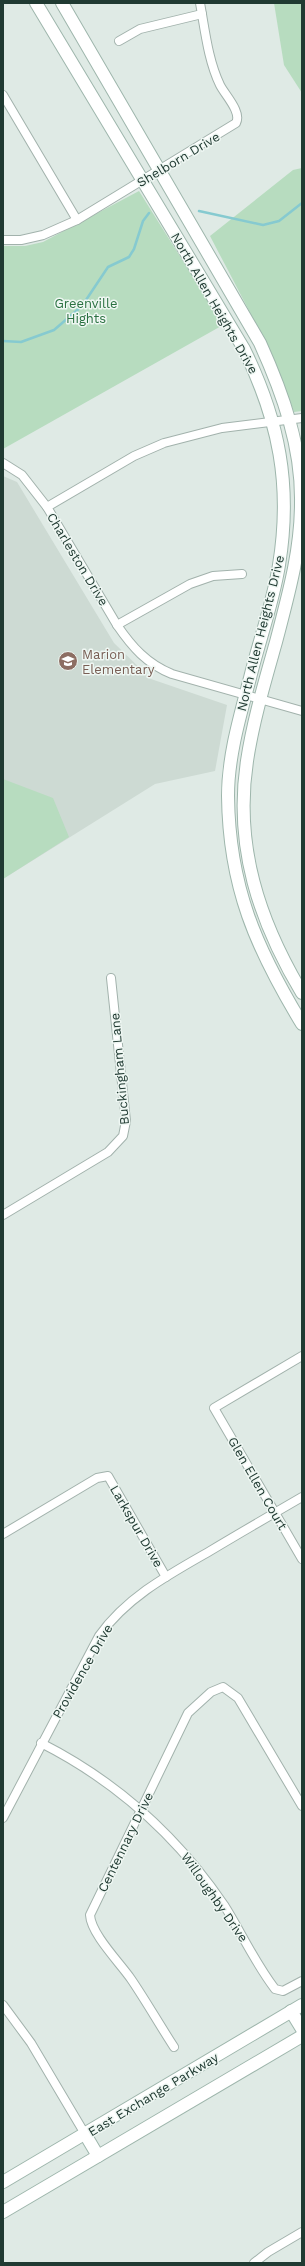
<svg xmlns="http://www.w3.org/2000/svg" width="305" height="2266" font-family="'Work Sans',sans-serif">
	<style>
		.built { fill: #cddad3 }
		.green { fill: #b7dcbf }
		.lines { fill: none; stroke-linecap: round; stroke-linejoin: round }
		.stream { stroke: #86cad0; stroke-width: 2.5 }
		.street-casing { stroke: #a2b2ac; stroke-width: 10 }
		.secondary-casing { stroke: #9eb6ac; stroke-width: 14 }
		.street { stroke: #fff; stroke-width: 8 }
		.secondary { stroke: #fff; stroke-width: 12 }
		.labels { text-anchor: middle; stroke-width: 3; stroke-linejoin: round; paint-order: stroke }
		.street-label { font-size: 13px; fill: #203a32; stroke: #eff7f3 }
		.park-label { font-size: 13px; fill: #2a7141; stroke: #eff7f3 }
		.education-label { font-size: 13px; fill: #785e54; stroke: #eff7f3; text-anchor: start }
	</style>
	<rect width="100%" height="100%" fill="#dfeae5"/>
	<path class="built" d="M3,476L17,482L114,643L151,679L227,705L215,771L155,784L3,879Z"/>
	<g class="green">
		<path d="M274,3H302V93L284,65Z"/>
		<path d="M302,168V411L294,412C272,350 240,294 210,236L293,170Z"/>
		<path d="M139,191L223,325L3,449V246H25L43,242Z"/>
		<path d="M3,779L53,798L69,837L3,879Z"/>
	</g>
	<g class="lines">
		<g class="stream">
			<path d="M199,211L263,225L279,221L302,203"/>
			<path d="M3,341L21,342L54,330L82,306L108,267L129,257L134,249L143,221L149,213"/>
		</g>
		<defs>
			<g id="street">
				<path d="M119,41L140,29L202,14"/>
				<path d="M3,95L77,220"/>
				<path d="M3,240H21L43,235L77,220L236,123C242,112 225,95 220,85C208,60 205,30 200,3"/>
				<path d="M3,463L22,475L47,507L117,625C132,647 147,664 172,674L302,711"/>
				<path d="M47,507L134,456L164,443L222,428L302,418"/>
				<path d="M117,625L190,584L213,576L242,574"/>
				<path d="M3,1215L108,1152L123,1136L126,1121L111,978"/>
				<path d="M302,1356L214,1408L302,1559"/>
				<path d="M3,1534L97,1478L108,1476L166,1577"/>
				<path d="M41,1743C116,1781 177,1836 224,1905C241,1932 255,1963 275,1989L283,1991L302,1981"/>
				<path d="M3,1818L99,1636C127,1597 168,1575 210,1551C240,1533 271,1515 302,1497"/>
				<path d="M3,2005L31,2043L85,2134"/>
				<path d="M174,2047C159,2024 146,2001 131,1979C120,1963 91,1934 90,1915L188,1713L211,1692L223,1687L238,1698L302,1806"/>
				<path d="M254,2263L268,2252L302,2232"/>
			</g>
			<g id="secondary">
				<path d="M36,3L244,349C279,421 292,485 279,565C273,603 259,641 250,678C240,716 228,756 228,796C229,887 256,948 302,1024"/>
				<path d="M62,3L260,343C283,394 302,447 301,503C301,551 288,596 276,642C265,681 253,721 247,761C234,846 259,921 302,993"/>
				<path d="M291,2011L302,2029"/>
				<path d="M85,2134L98,2156"/>
				<path d="M3,2182L302,2005"/>
				<path d="M3,2212L302,2036"/>
			</g>
		</defs>
		<use href="#street" class="street-casing"/>
		<use href="#secondary" class="secondary-casing"/>
		<use href="#street" class="street"/>
		<use href="#secondary" class="secondary"/>
	</g>
	<defs>
		<symbol id="school-disc" viewBox="-11 -11 22 22"><circle r="9.5" fill="#8d6e63" stroke="#eff7f3"/><path d="M0-5L7-2L0 1L-7-2ZM-4 1L0 2.5L4 1V4Q0 6-4 4Z" fill="#fff"/></symbol>
	</defs>
	<g fill-rule="evenodd">
		<use href="#school-disc" x="57" y="650" width="22" height="22"/>
	</g>
	<g class="labels">
		<g class="street-label">
			<text transform="translate(178 159) rotate(-31)" y="5">Shelborn Drive</text>
			<text transform="translate(215 303) rotate(60)" y="5">North Allen Heights Drive</text>
			<text transform="translate(78 559) rotate(59)" y="5">Charleston Drive</text>
			<text transform="translate(260 633) rotate(-76)" y="5">North Allen Heights Drive</text>
			<text transform="translate(119 1069) rotate(-95)" y="5">Buckingham Lane</text>
			<text transform="translate(258 1483) rotate(60)" y="5">Glen Ellen Court</text>
			<text transform="translate(137 1526) rotate(60)" y="5">Larkspur Drive</text>
			<text transform="translate(82 1671) rotate(-60)" y="5">Providence Drive</text>
			<text transform="translate(125 1842) rotate(-64)" y="5">Centennary Drive</text>
			<text transform="translate(215 1897) rotate(55)" y="5">Willoughby Drive</text>
			<text transform="translate(153 2094) rotate(-31)" y="5">East Exchange Parkway</text>
		</g>
		<g class="park-label">
			<text x="86" y="308">Greenville<tspan x="86" dy="15">Hights</tspan></text>
		</g>
		<g class="education-label">
			<text x="82" y="659">Marion<tspan x="82" dy="15">Elementary</tspan></text>
		</g>
	</g>
	<rect width="305" height="2266" fill="none" stroke="#203a32" stroke-width="8"/>
</svg>
